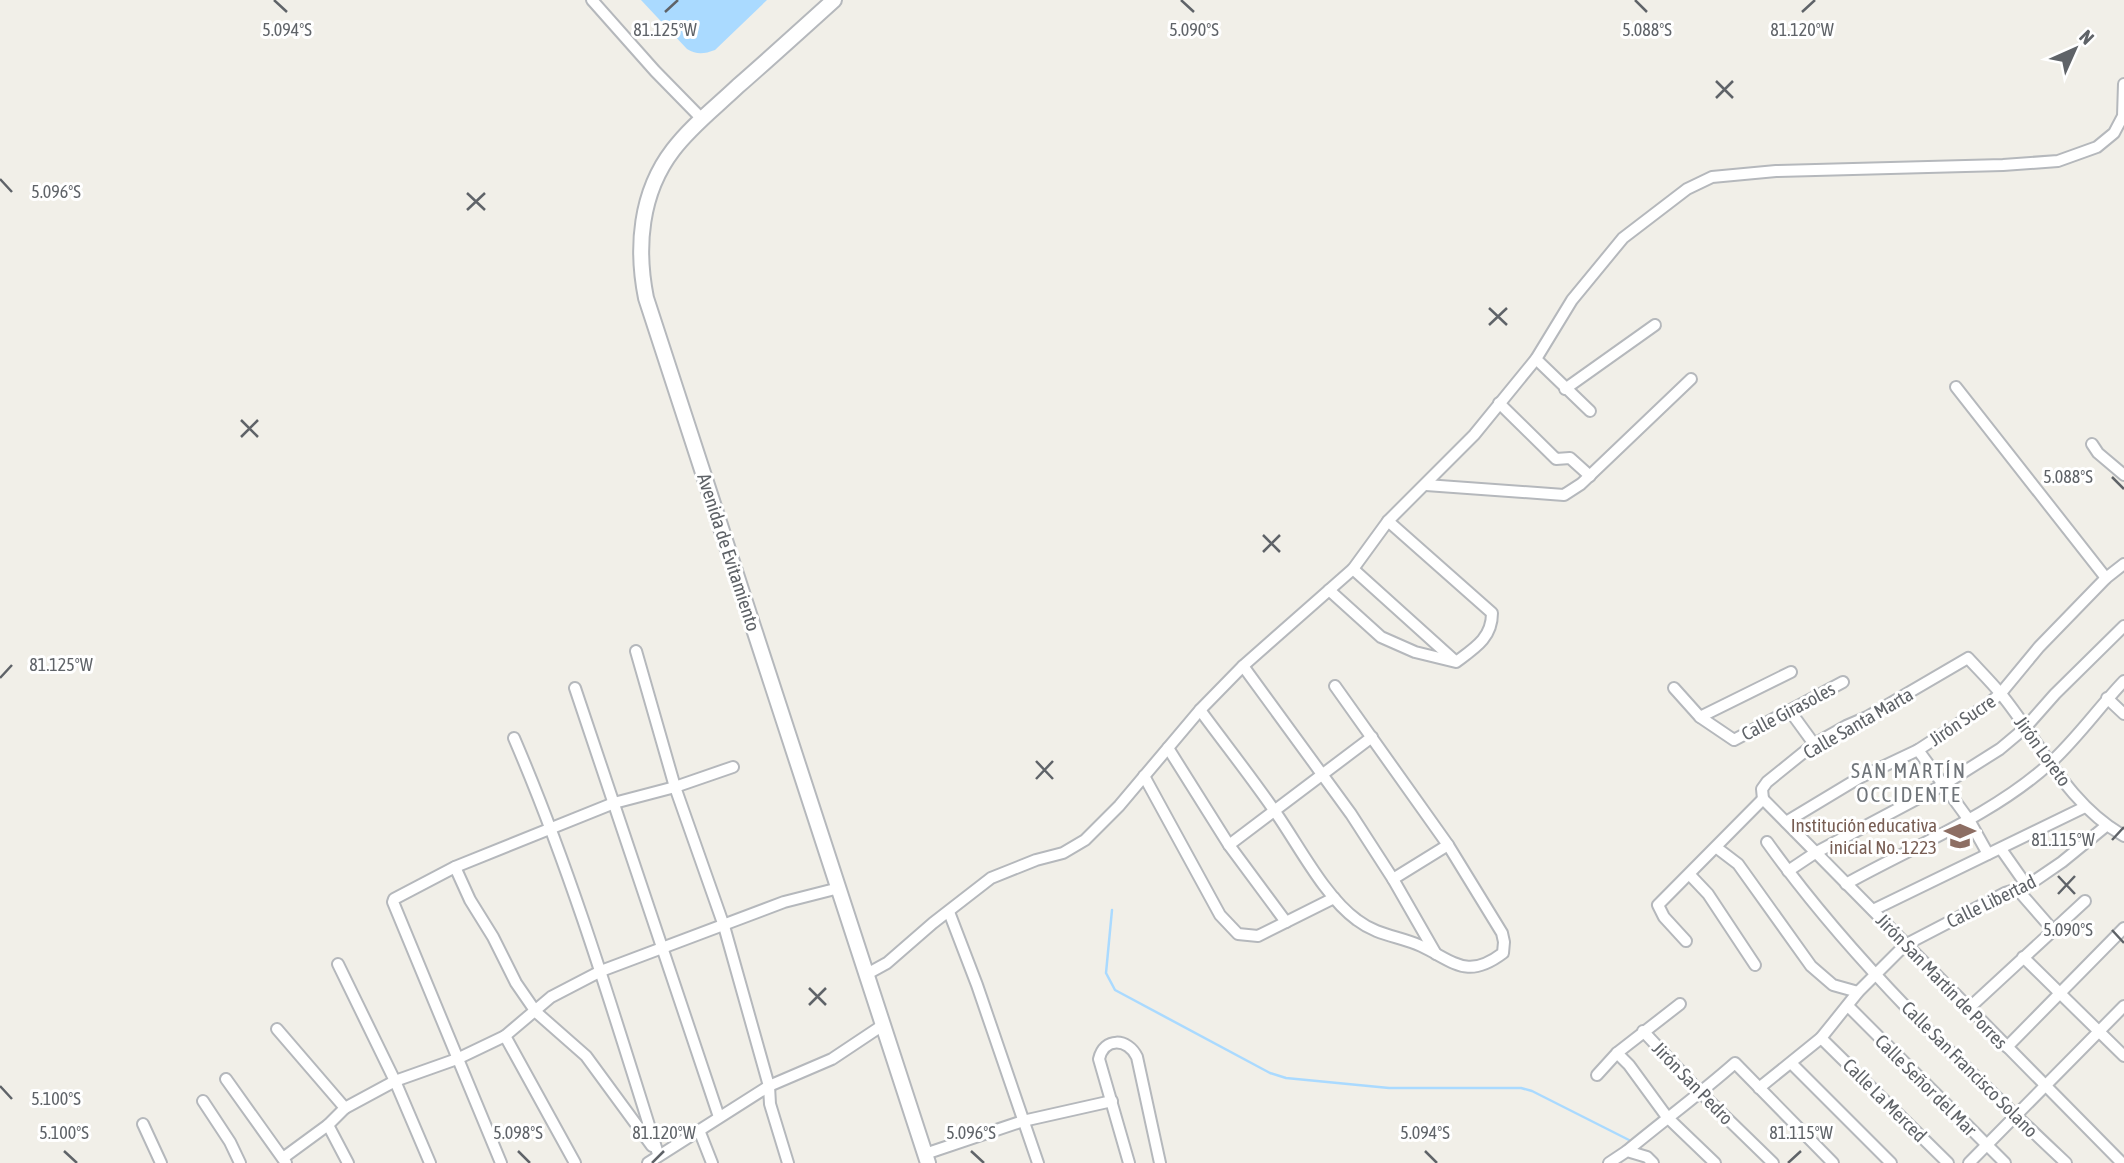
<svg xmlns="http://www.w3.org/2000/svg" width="2124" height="1163" font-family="'Asap Condensed',sans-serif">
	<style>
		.water { fill: #aadaff }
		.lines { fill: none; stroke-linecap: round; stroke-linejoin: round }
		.stream { stroke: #aadaff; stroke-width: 2.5 }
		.minor-casing { stroke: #b5b8bc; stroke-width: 14 }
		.tertiary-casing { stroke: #b5b8bc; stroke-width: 18 }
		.minor { stroke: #fff; stroke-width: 10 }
		.tertiary { stroke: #fff; stroke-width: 14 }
		.ticks { fill: none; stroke: #5f6368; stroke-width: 2.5 }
		.labels { text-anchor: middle; stroke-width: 6; stroke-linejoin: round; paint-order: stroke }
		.street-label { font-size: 19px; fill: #5f6368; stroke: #fff }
		.education-label { font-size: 19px; fill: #785e54; stroke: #fff; text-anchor: end }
		.neighbourhood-label { font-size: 21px; letter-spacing: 2px; fill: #70757a; stroke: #fff }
		.ticks-label { font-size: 18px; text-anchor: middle; fill: #5f6368; stroke: #fff; stroke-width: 6; stroke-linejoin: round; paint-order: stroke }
	</style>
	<rect width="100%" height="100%" fill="#f1efe8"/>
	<path class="water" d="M641,0H767L715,50C704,54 697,55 687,49Z"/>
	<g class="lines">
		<path class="stream" d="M1112,910L1106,973L1115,990L1270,1073L1286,1078L1389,1088H1521L1532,1091L1629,1140"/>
		<defs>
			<g id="minor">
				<path d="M592,0L655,71L702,119"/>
				<path d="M1536,359L1590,411"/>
				<path d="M1956,387L2106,578"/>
				<path d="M1565,389L1655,325"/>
				<path d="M1499,403L1556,459L1570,458L1590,476"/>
				<path d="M2092,444L2098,453L2124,475"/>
				<path d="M1426,485L1564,495L1581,484L1691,379"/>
				<path d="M1353,569L1455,661"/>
				<path d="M1329,590L1381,637L1415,652L1456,662C1475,648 1492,638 1492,613L1388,521"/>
				<path d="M636,651L675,787L724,926L769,1086L770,1104L788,1163"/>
				<path d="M1243,666L1351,814L1393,879L1436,954"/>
				<path d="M575,688L719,1117"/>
				<path d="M1674,688L1700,717L1734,740L1843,682"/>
				<path d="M2107,698L2124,714"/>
				<path d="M1200,710C1225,744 1252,778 1276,813C1299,846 1325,897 1357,920C1378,936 1399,936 1421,946C1455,962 1467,980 1503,953L1504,942L1502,933L1448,845L1335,686"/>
				<path d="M1790,711L1814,744"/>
				<path d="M1700,717L1791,672"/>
				<path d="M514,738C572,873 614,1014 658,1154"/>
				<path d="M1168,748L1229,845L1286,922"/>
				<path d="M1918,750L1969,820L1988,854"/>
				<path d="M1144,776L1220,915L1238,934L1258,936L1334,898"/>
				<path d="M1763,799L2122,1163"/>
				<path d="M1763,799L1762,789L1767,782L1814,744L1846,726L1867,717L1968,658C1979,670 1991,682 2001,694C2041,743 2067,804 2124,836"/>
				<path d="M1786,822L1859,778L1918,750L1987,705L2001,693L2039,647L2106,578L2124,564"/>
				<path d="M1767,842C1852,961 1960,1063 2066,1163"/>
				<path d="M1229,845L1372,737"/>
				<path d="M1717,848L1738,864L1811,966L1833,985L1858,992"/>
				<path d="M2001,849L2027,886"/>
				<path d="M455,867L470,900L493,937L516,983L536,1012L586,1056L652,1146"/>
				<path d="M1788,871L1815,853L1943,785L2000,749L2025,728L2055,694L2124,626"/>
				<path d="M1690,875L1708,894L1755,965"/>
				<path d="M1393,879L1448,845"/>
				<path d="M1846,884C1912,847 1993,815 2049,764C2075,741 2099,707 2124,681"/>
				<path d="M2017,889L2052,929"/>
				<path d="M1873,910L2085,807"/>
				<path d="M949,912L977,985L1038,1163"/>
				<path d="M1686,941L1664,917L1658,905L1763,799"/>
				<path d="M2023,957L2124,1056"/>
				<path d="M338,964L395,1081L430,1163"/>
				<path d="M867,974L887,963L933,923L991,878L1036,860L1063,853L1085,840L1119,806L1200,710L1243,666L1353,569L1388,521L1474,435L1536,359L1572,300L1623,238L1687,189L1712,177L1776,171L2003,165L2058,161L2097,147L2114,133L2123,116L2124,84"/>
				<path d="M1848,1006L2005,1163"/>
				<path d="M1968,1009L2085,901"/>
				<path d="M277,1029L345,1108L395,1081L457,1059L505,1036L551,997L601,971L784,902L839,888"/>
				<path d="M1643,1031L1701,1093L1773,1163"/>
				<path d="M505,1036L575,1163"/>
				<path d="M1821,1038L1948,1163"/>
				<path d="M2007,1047L2124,928"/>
				<path d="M1617,1053L1629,1065L1667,1117L1715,1163"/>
				<path d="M1792,1064L1891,1163"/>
				<path d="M1597,1075L1617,1053L1680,1004"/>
				<path d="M226,1079L286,1163"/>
				<path d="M1759,1088L1821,1038L1858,992L1905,945L2005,893L2027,886L2062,862L2106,826"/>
				<path d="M203,1101L230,1142L240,1163"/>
				<path d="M143,1124L161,1163"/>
				<path d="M328,1125L348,1163"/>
				<path d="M699,1130L712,1163"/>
				<path d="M1627,1151C1663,1121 1700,1094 1735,1063L1833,1163"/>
				<path d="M925,1154L1023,1121L1112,1101"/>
				<path d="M283,1158L328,1125L345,1108"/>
				<path d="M501,1163L393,902L394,899L455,867L614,803L675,787L733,767"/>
				<path d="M648,1163L769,1086L832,1059L883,1025"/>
				<path d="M1129,1163L1099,1059C1104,1037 1128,1038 1137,1057L1160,1163"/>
				<path d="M1609,1163L1627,1151L1647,1157L1653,1163"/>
				<path d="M1969,1163L2124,1006"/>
			</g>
			<path id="tertiary" d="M834,0C802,29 770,58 738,86C716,107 691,126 673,150C640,193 636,248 646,298L928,1163"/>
		</defs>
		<use href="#minor" class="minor-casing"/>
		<use href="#tertiary" class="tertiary-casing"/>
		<use href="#minor" class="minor"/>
		<use href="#tertiary" class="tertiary"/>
	</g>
	<path class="ticks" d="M274,0L287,12M1181,0L1194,12M1635,0L1647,12M665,12L678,0M1802,12L1815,0M1716,81L1733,98M1716,98L1733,81M0,179L12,192M467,193L485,210M467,210L485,193M1489,308L1507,325M1489,325L1507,308M241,420L258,437M241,437L258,420M2112,477L2124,489M1263,535L1280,552M1263,552L1280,535M0,678L12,665M1036,761L1053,779M1036,779L1053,761M2112,840L2124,827M2058,876L2075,894M2058,894L2075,876M2112,930L2124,943M809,988L826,1005M809,1005L826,988M0,1086L12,1099M64,1151L77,1163M518,1151L530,1163M971,1151L984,1163M1425,1151L1437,1163M652,1163L664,1151M1788,1163L1801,1151"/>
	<defs>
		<symbol id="school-bare" viewBox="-9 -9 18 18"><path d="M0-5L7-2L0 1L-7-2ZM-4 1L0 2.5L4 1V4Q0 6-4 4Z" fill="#8d6e63" stroke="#fff" stroke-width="2.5" paint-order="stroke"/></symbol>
	</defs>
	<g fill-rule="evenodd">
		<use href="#school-bare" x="1938" y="814" width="44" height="44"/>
	</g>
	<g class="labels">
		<g class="street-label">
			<text transform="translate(729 552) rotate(72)" y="7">Avenida de Evitamiento</text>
			<text transform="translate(1788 711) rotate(-28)" y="7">Calle Girasoles</text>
			<text transform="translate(1962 720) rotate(-34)" y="7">Jirón Sucre</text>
			<text transform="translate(1858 723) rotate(-30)" y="7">Calle Santa Marta</text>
			<text transform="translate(2043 751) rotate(54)" y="7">Jirón Loreto</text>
			<text transform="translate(1991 901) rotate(-26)" y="7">Calle Libertad</text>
			<text transform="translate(1942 981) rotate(46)" y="7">Jirón San Martín de Porres</text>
			<text transform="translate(1970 1069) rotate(45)" y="7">Calle San Francisco Solano</text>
			<text transform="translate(1693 1083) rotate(46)" y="7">Jirón San Pedro</text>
			<text transform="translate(1926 1085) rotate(45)" y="7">Calle Señor del Mar</text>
			<text transform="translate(1885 1100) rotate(45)" y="7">Calle La Merced</text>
		</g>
		<g class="education-label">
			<text x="1937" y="832">Institución educativa<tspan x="1937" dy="22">inicial No. 1223</tspan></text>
		</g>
		<g class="neighbourhood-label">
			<text x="1909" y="778">SAN MARTÍN<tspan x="1909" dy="24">OCCIDENTE</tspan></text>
		</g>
	</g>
	<g class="ticks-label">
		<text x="287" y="36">5.094°S</text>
		<text x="665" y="36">81.125°W</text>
		<text x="1194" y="36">5.090°S</text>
		<text x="1647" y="36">5.088°S</text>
		<text x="1802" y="36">81.120°W</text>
		<text x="56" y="198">5.096°S</text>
		<text x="2068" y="483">5.088°S</text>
		<text x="61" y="671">81.125°W</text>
		<text x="2063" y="846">81.115°W</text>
		<text x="2068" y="936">5.090°S</text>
		<text x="56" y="1105">5.100°S</text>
		<text x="64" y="1139">5.100°S</text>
		<text x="518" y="1139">5.098°S</text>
		<text x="664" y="1139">81.120°W</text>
		<text x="971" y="1139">5.096°S</text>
		<text x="1425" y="1139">5.094°S</text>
		<text x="1801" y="1139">81.115°W</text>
	</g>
	<g transform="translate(2075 49) rotate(45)" stroke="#ffffff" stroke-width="5" paint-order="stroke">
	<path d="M0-5L12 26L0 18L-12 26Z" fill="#5f6368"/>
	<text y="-10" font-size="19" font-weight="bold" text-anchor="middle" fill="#5f6368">N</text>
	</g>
</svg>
